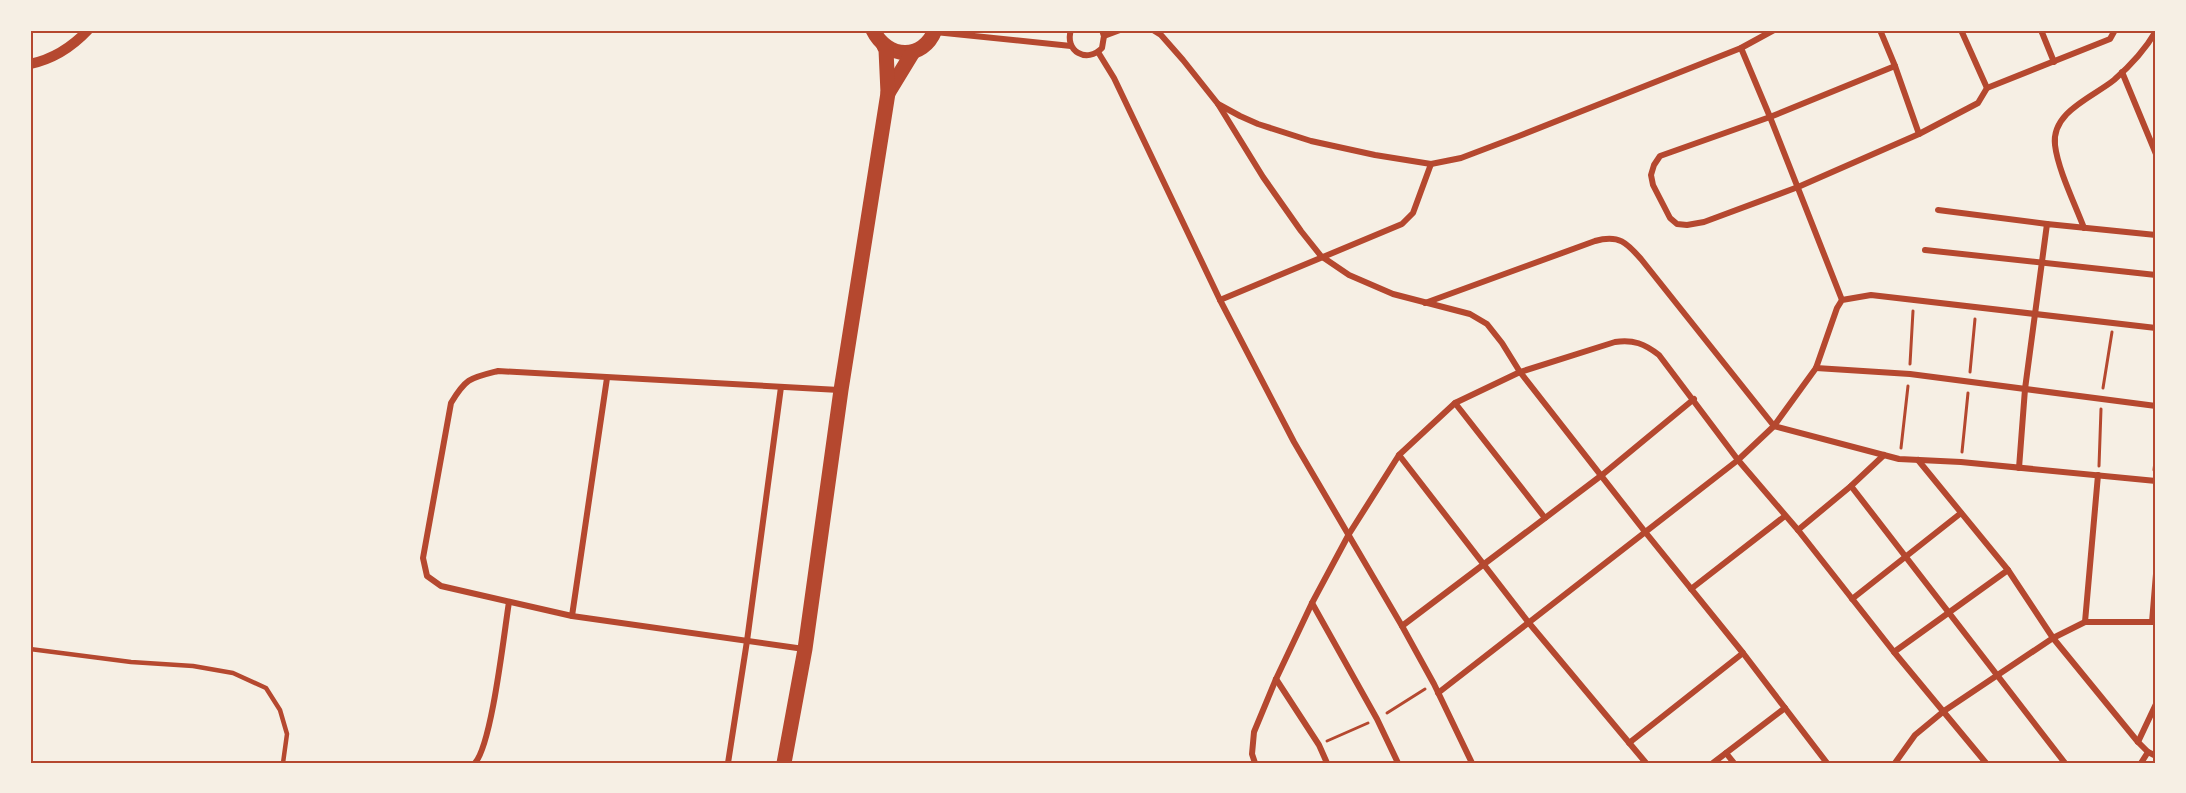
<svg xmlns="http://www.w3.org/2000/svg" width="2186" height="793" font-family="Roboto,sans-serif">
	<style>
		.lines { fill: none; stroke-linecap: round; stroke-linejoin: round }
		.path { stroke: #b5482f; stroke-width: 3 }
		.service { stroke: #b5482f; stroke-width: 4.5 }
		.minor { stroke: #b5482f; stroke-width: 6 }
		.tertiary { stroke: #b5482f; stroke-width: 10 }
		.primary { stroke: #b5482f; stroke-width: 15 }
		.neatline { fill: none; stroke: #b5482f; stroke-width: 2 }
	</style>
	<rect width="100%" height="100%" fill="#f6efe4"/>
	<g class="lines">
		<g class="path">
			<path d="M1910,364L1913,311"/>
			<path d="M1970,372L1975,319"/>
			<path d="M2103,388L2112,332"/>
			<path d="M1901,448L1908,386"/>
			<path d="M1962,452L1968,393"/>
			<path d="M2099,466L2101,409"/>
			<path d="M2154,470L2156,453"/>
			<path d="M1387,713L1425,689"/>
			<path d="M1327,741L1368,723"/>
		</g>
		<path class="service" d="M30,649L131,662L193,666L233,673L266,688L280,710L287,734L283,763"/>
		<g class="minor">
			<path d="M1071,30C1064,51 1087,64 1102,48L1104,36L1102,30"/>
			<path d="M1153,30L1161,35L1183,60L1218,104L1240,116L1258,124L1311,141L1375,155L1431,164L1461,158L1519,136L1741,48L1774,30"/>
			<path d="M1880,30L1895,66L1919,134"/>
			<path d="M1961,30L1987,88"/>
			<path d="M2041,30L2054,62"/>
			<path d="M935,32L1071,46"/>
			<path d="M1104,36L1120,30"/>
			<path d="M1741,48L1770,117L1842,300"/>
			<path d="M1098,52L1114,78L1220,300L1294,442L1402,626L1434,684L1472,763"/>
			<path d="M1895,66L1770,117L1660,156L1654,165L1651,175L1653,185L1670,218L1677,224L1687,225L1704,222L1798,187L1919,134L1978,103L1987,88L2110,39L2115,30"/>
			<path d="M2122,72L2156,154"/>
			<path d="M1218,104L1263,177L1301,231L1321,256L1349,275L1393,294L1470,314L1487,324L1502,343L1520,372L1646,533L1743,653L1827,763"/>
			<path d="M1938,210L2047,224"/>
			<path d="M2084,228C2075,204 2058,170 2055,145C2051,112 2093,97 2114,80C2130,66 2145,50 2156,31"/>
			<path d="M1925,250L2156,275"/>
			<path d="M1220,300L1402,224L1413,213L1431,164"/>
			<path d="M1425,303L1595,241C1619,234 1627,243 1641,259L1774,426L1899,459L1961,462L2156,481"/>
			<path d="M1816,368L1910,374L2156,406"/>
			<path d="M1455,403L1545,518"/>
			<path d="M1399,455L1529,623L1646,763"/>
			<path d="M1918,460L2008,570L2053,638L2138,742L2148,752L2156,756"/>
			<path d="M2019,468L2025,389L2047,224L2156,235"/>
			<path d="M1851,486L2065,763"/>
			<path d="M1798,530L1851,486L1884,455"/>
			<path d="M1691,589L1785,516"/>
			<path d="M1852,599L1961,513"/>
			<path d="M1312,603L1377,719L1398,763"/>
			<path d="M572,616L607,378"/>
			<path d="M2085,622H2156"/>
			<path d="M2152,622L2156,574"/>
			<path d="M1402,626L1602,475L1694,399"/>
			<path d="M804,649L572,616L441,586L427,576L423,558L451,403C466,378 470,378 498,371L839,390"/>
			<path d="M1894,652L2008,570"/>
			<path d="M1276,679L1319,745L1327,763"/>
			<path d="M1438,693L1738,460L1774,426L1816,368L1837,308L1842,300L1871,295L2156,328"/>
			<path d="M2138,742L2156,704"/>
			<path d="M1629,743L1743,653"/>
			<path d="M1726,753L1734,763"/>
			<path d="M475,763C492,744 504,633 509,602"/>
			<path d="M728,763L747,641L781,387"/>
			<path d="M1255,763L1252,754L1254,732L1276,679L1312,603L1349,534L1399,455L1455,403L1520,372L1615,342C1633,339 1645,344 1659,355L1738,460L1798,530L1894,652L1986,763"/>
			<path d="M1713,763L1785,708"/>
			<path d="M1895,763L1915,735L1944,711L2053,638L2085,622L2098,475"/>
			<path d="M2141,763L2148,752"/>
		</g>
		<path class="tertiary" d="M30,64C54,59 72,47 88,30"/>
		<g class="primary">
			<path d="M873,30C887,59 923,61 935,30"/>
			<path d="M888,93L913,52"/>
			<path d="M784,763L805,649L841,390L888,93L886,50L884,46"/>
		</g>
	</g>
	<rect width="2186" height="793" fill="none" stroke="#f6efe4" stroke-width="63"/>
	<rect x="32" y="32" width="2122" height="730" class="neatline"/>
</svg>
